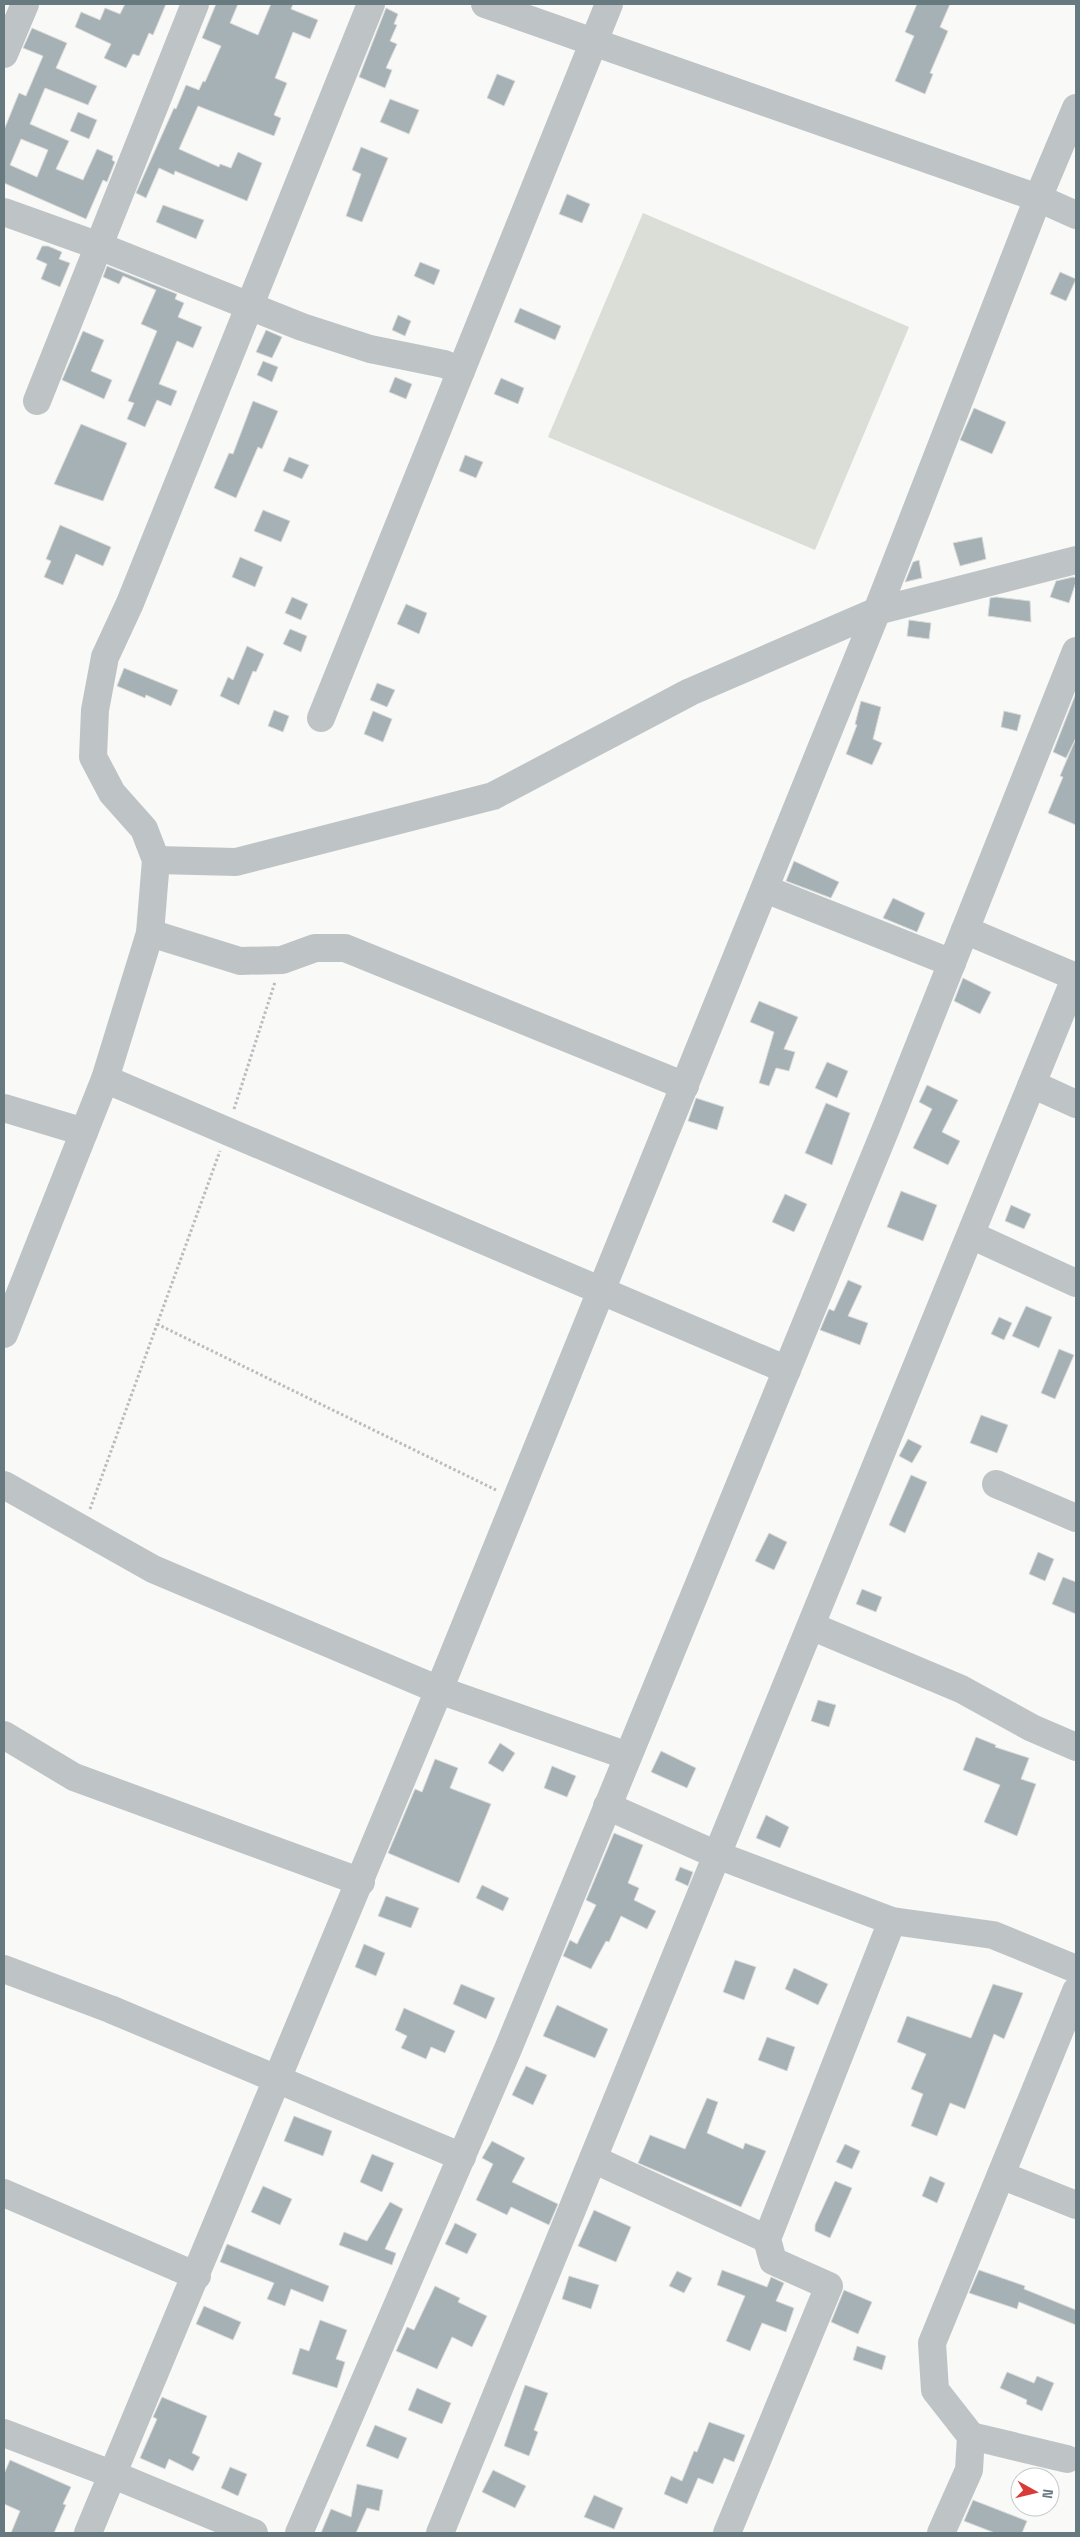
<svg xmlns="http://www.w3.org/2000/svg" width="1080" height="2537" font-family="'Space Grotesk',sans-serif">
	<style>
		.green { fill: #daded7 }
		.building { fill: #a5b1b4; stroke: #dbdbd9; fill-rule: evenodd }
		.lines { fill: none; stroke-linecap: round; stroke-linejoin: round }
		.path { stroke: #b9bdbf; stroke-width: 3; stroke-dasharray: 2.5 2.5; stroke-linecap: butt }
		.minor { stroke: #bec4c6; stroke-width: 28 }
	</style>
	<rect width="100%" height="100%" fill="#f9f9f7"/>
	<path class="green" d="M643,213L909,327L815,550L548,437Z"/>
	<g class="building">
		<path d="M125,4H166L153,35L149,33L139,56L133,54L126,68L104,58L111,44L75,27L81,12L100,20L105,8L120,14Z"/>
		<path d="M216,4H238L230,23L258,35L271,4H293L291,9L318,20L310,39L293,32L275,78L287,83L274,115L281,118L274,136L198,106L179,149L219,167L220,164L231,168L238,152L262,163L247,201L175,171L174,175L159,168L146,198L136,193L174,108L176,109L186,85L199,90L203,81L205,82L221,46L202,38Z"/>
		<path d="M917,4H950L940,27L948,31L930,73L933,74L925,94L895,81L914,36L905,32Z"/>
		<path d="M386,8L398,14L394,24L397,25L390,41L397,44L386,68L392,70L385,88L359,77Z"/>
		<path d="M32,28L67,43L56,68L97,86L88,105L45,88L30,124L69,141L56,169L83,180L97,149L113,156L112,160L115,162L107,182L103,180L86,219L4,183V130L19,93L26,96L43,56L23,48ZM21,139L48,150L37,177L10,165Z"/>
		<path d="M497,74L515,81L504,106L487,98Z"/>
		<path d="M390,99L419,110L409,134L380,122Z"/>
		<path d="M78,112L97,120L89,139L70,131Z"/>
		<path d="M361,147L388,158L362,222L346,216L361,174L352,170Z"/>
		<path d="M567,194L590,204L582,223L559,214Z"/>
		<path d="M163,205L204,220L196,239L156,222Z"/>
		<path d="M42,246H48L62,252L59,259L70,263L60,287L41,279L47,264L36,259Z"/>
		<path d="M420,262L440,270L434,285L414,276Z"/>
		<path d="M107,266L177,294L175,299L184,303L178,317L202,327L193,348L177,341L159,384L177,391L171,406L157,400L145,427L127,419L134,403L128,401L157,331L141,324L156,290L123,276L119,284L103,277Z"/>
		<path d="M1060,272L1076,279L1066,301L1050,294Z"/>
		<path d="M520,308L561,326L555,340L514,322Z"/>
		<path d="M398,315L411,321L405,336L392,330Z"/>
		<path d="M266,330L282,337L272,358L256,352Z"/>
		<path d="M83,331L104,340L91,371L112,380L104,399L62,380Z"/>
		<path d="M263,361L278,367L272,382L257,375Z"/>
		<path d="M395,377L412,384L406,399L389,392Z"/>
		<path d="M501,378L524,388L518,404L494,394Z"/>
		<path d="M253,401L278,411L262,449L258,447L236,498L214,488L229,453L233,454Z"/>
		<path d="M974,408L1006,422L992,454L960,440Z"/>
		<path d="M81,424L127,443L103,501L54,484Z"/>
		<path d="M465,455L483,462L476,478L459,471Z"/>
		<path d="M289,457L309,465L302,479L283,471Z"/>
		<path d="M263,510L290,521L281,542L254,531Z"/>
		<path d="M60,525L111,547L103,566L76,554L63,585L44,577L51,561L46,559Z"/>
		<path d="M982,537L986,559L960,566L953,543Z"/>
		<path d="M240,557L263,567L255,587L232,577Z"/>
		<path d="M919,560L922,578L905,582L913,562Z"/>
		<path d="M1073,577L1076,578V582L1069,603L1050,597L1056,581Z"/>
		<path d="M292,597L308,604L301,620L285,613Z"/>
		<path d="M996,597L1030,601L1031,622L988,616L990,598Z"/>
		<path d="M406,604L427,613L419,634L397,624Z"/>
		<path d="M909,620L931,623L929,639L907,636Z"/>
		<path d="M290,629L307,636L301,652L283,644Z"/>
		<path d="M247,646L264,654L256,672L253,671L239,705L220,696L228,677L233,680Z"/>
		<path d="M124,668L178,690L171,706L146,695L145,698L117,686Z"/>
		<path d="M377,683L395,690L387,707L370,700Z"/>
		<path d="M1076,693V825L1048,813L1063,777L1060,776L1076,738L1066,758L1053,752Z"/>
		<path d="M861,701L881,707L873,739L882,743L872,765L846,754L857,725L855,724Z"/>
		<path d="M274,710L289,716L283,732L268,726Z"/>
		<path d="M373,711L392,719L383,742L364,734Z"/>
		<path d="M1004,711L1021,715L1017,731L1001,727Z"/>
		<path d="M794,861L839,882L831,898L786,881Z"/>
		<path d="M893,898L925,913L917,932L883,918Z"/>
		<path d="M963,978L991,992L980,1014L954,1001Z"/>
		<path d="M759,1001L798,1017L784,1049L795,1052L789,1071L776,1068L769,1086L759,1083L774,1032L750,1022Z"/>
		<path d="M827,1062L848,1071L837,1098L815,1088Z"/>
		<path d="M927,1085L958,1100L942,1132L960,1141L948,1165L913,1148L932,1109L919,1102Z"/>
		<path d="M696,1098L724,1107L717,1130L688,1121Z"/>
		<path d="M826,1103L850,1113L832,1165L805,1153Z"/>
		<path d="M901,1191L937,1205L923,1241L887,1227Z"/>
		<path d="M785,1194L807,1204L794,1232L772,1222Z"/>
		<path d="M1011,1205L1031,1214L1024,1229L1005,1221Z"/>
		<path d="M848,1280L862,1286L848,1316L868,1323L860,1345L820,1330L829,1309L834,1311Z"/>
		<path d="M1026,1306L1052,1317L1039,1348L1012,1336Z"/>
		<path d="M999,1317L1012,1323L1004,1340L991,1334Z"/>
		<path d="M1059,1349L1074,1355L1055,1399L1041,1393Z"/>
		<path d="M981,1415L1008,1425L997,1453L970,1443Z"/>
		<path d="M908,1439L922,1446L912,1463L899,1456Z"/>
		<path d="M911,1475L927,1482L905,1533L889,1525Z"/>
		<path d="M769,1533L787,1542L774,1570L755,1561Z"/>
		<path d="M1038,1552L1054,1559L1045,1581L1029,1574Z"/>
		<path d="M1063,1577L1076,1582V1614L1052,1604Z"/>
		<path d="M862,1589L882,1597L876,1612L856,1604Z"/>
		<path d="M818,1700L836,1705L829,1727L811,1721Z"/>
		<path d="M976,1737L996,1745L995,1747L1029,1758L1021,1779L1036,1784L1017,1836L984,1822L1000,1785L963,1770Z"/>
		<path d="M500,1743L515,1753L503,1772L488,1763Z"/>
		<path d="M661,1751L696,1768L687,1788L651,1772Z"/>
		<path d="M435,1759L458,1768L450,1788L491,1804L459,1883L388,1853L415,1789L422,1792Z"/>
		<path d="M552,1766L576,1776L567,1797L544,1788Z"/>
		<path d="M766,1815L789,1827L780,1848L756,1838Z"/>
		<path d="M614,1833L643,1845L628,1883L639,1888L634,1900L656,1911L647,1929L621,1916L609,1942L606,1941L591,1969L563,1956L570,1940L577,1944L596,1905L586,1900Z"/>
		<path d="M680,1867L693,1872L688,1886L675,1880Z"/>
		<path d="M482,1885L509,1898L503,1911L476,1898Z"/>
		<path d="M386,1896L419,1908L411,1928L378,1916Z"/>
		<path d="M364,1944L385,1953L376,1976L355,1967Z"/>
		<path d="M735,1960L756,1967L744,2000L723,1992Z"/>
		<path d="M794,1968L828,1984L818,2005L785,1989Z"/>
		<path d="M461,1984L495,1998L486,2019L453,2004Z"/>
		<path d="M993,1984L1023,1993L1004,2039L994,2034L965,2109L950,2103L937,2136L911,2126L923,2094L911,2089L926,2054L897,2042L907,2016L971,2038Z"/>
		<path d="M557,2005L608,2029L595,2058L543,2036Z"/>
		<path d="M404,2008L455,2031L445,2053L431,2047L426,2059L401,2048L407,2036L395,2030Z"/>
		<path d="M767,2037L795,2047L787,2071L758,2060Z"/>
		<path d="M526,2066L547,2075L533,2105L512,2095Z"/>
		<path d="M707,2098L718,2102L707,2133L743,2149L745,2143L766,2151L741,2207L638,2163L650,2135L685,2149Z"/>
		<path d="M294,2116L332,2131L323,2156L284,2141Z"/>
		<path d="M492,2141L525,2158L512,2182L558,2204L549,2225L511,2207L507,2215L476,2200L493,2164L482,2158Z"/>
		<path d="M845,2144L860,2151L852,2169L836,2162Z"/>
		<path d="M372,2154L394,2163L382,2192L360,2182Z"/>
		<path d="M930,2176L945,2183L937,2203L922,2196Z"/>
		<path d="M835,2181L852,2188L830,2238L815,2231V2225Z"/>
		<path d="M263,2186L292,2199L280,2225L251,2212Z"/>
		<path d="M390,2202L403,2209L385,2249L396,2253L392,2265L339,2245L344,2232L367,2241Z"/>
		<path d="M594,2210L631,2227L616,2262L578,2246Z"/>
		<path d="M455,2223L477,2234L467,2254L445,2244Z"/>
		<path d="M227,2244L329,2286L323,2302L291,2289L285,2306L267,2299L274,2283L220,2262Z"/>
		<path d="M722,2270L767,2287L771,2277L784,2283L776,2301L794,2308L786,2332L762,2323L750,2351L726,2341L745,2296L717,2285Z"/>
		<path d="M979,2270L1025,2286L1024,2289L1076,2310V2325L1019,2302L1017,2309L969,2293Z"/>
		<path d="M677,2271L692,2278L684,2293L669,2286Z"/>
		<path d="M569,2276L599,2285L591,2309L562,2299Z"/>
		<path d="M435,2286L460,2298L458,2302L487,2316L472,2347L452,2337L437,2369L396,2351L407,2327L414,2330Z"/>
		<path d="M844,2290L872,2302L858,2334L831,2322Z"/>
		<path d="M204,2306L241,2322L233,2340L196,2324Z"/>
		<path d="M320,2320L347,2330L336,2359L345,2362L337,2388L292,2374L300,2348L309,2351Z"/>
		<path d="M857,2346L886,2356L882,2370L853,2360Z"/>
		<path d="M1007,2372L1034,2383L1037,2376L1054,2383L1042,2411L1026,2404L1027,2400L1000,2388Z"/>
		<path d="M525,2385L548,2393L534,2430L538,2432L529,2456L504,2446Z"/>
		<path d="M417,2388L451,2403L442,2424L408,2410Z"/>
		<path d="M162,2397L207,2416L192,2453L200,2457L193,2471L169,2459L165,2469L140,2458L157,2419L153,2417Z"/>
		<path d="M709,2422L745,2435L734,2462L724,2458L713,2484L698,2478L687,2504L664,2494L671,2476L682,2481L694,2451L697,2452Z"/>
		<path d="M375,2425L407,2438L398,2459L366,2446Z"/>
		<path d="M10,2460L71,2487L63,2504L66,2505L54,2533H11L20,2511L4,2504V2474Z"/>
		<path d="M230,2467L247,2474L238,2496L221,2488Z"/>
		<path d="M493,2470L526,2486L515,2508L482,2492Z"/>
		<path d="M357,2484L383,2490L379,2511L367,2508L356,2533H321L331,2509L351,2517Z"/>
		<path d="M594,2495L623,2508L614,2529L584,2517Z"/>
		<path d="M973,2500L1027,2521L1022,2533H995L964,2521Z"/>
	</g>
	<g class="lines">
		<g class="path">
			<path d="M234,1109L275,982"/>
			<path d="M157,1324L496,1490"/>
			<path d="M90,1509L220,1151"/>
		</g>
		<g class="minor">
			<path d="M485,4L1038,198L1076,215"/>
			<path d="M4,54L25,4"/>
			<path d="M4,212L99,246L302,327L370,349L444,364L461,371"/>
			<path d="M37,401L195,4"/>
			<path d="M321,718L609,4"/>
			<path d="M156,860L236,862L493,796L690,692L877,611L1076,560"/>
			<path d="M765,889L952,963"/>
			<path d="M965,930L1076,977"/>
			<path d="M150,933L240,961L282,960L315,948H345L685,1086"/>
			<path d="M105,1079L787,1370"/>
			<path d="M1032,1084L1076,1104"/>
			<path d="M4,1108L84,1132"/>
			<path d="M971,1235L1076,1283"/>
			<path d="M4,1334L105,1079L150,933L156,860L144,829L112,793L93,757L95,710L105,657L130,603L371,4"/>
			<path d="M996,1484L1076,1518"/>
			<path d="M4,1485L153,1569L439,1690L628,1756"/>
			<path d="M811,1626L961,1689L1032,1728L1076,1747"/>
			<path d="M4,1735L74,1777L361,1882"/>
			<path d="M607,1806L717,1855L892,1921L767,2239L773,2261L829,2286L727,2533"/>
			<path d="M892,1921L993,1935L1076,1969"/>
			<path d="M4,1969L110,2009L462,2157"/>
			<path d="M593,2159L767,2239"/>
			<path d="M1001,2175L1076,2205"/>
			<path d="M4,2193L197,2276"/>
			<path d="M4,2433L114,2475L254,2533"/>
			<path d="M971,2436L1067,2459"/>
			<path d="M88,2533L439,1690L877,611L1038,198L1076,108"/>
			<path d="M299,2533L508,2049L887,1126L1076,651"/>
			<path d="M440,2533L1076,976"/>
			<path d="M941,2533L969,2470L971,2436L935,2390L932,2343L1076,1991"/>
		</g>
	</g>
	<rect width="1080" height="2537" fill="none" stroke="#667a80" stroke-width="10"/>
	<g transform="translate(1035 2492) rotate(98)"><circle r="24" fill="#ffffff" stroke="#c2cacc"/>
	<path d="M0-4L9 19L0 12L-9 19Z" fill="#d93c38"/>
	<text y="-8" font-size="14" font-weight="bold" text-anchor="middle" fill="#667a80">N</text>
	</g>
</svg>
